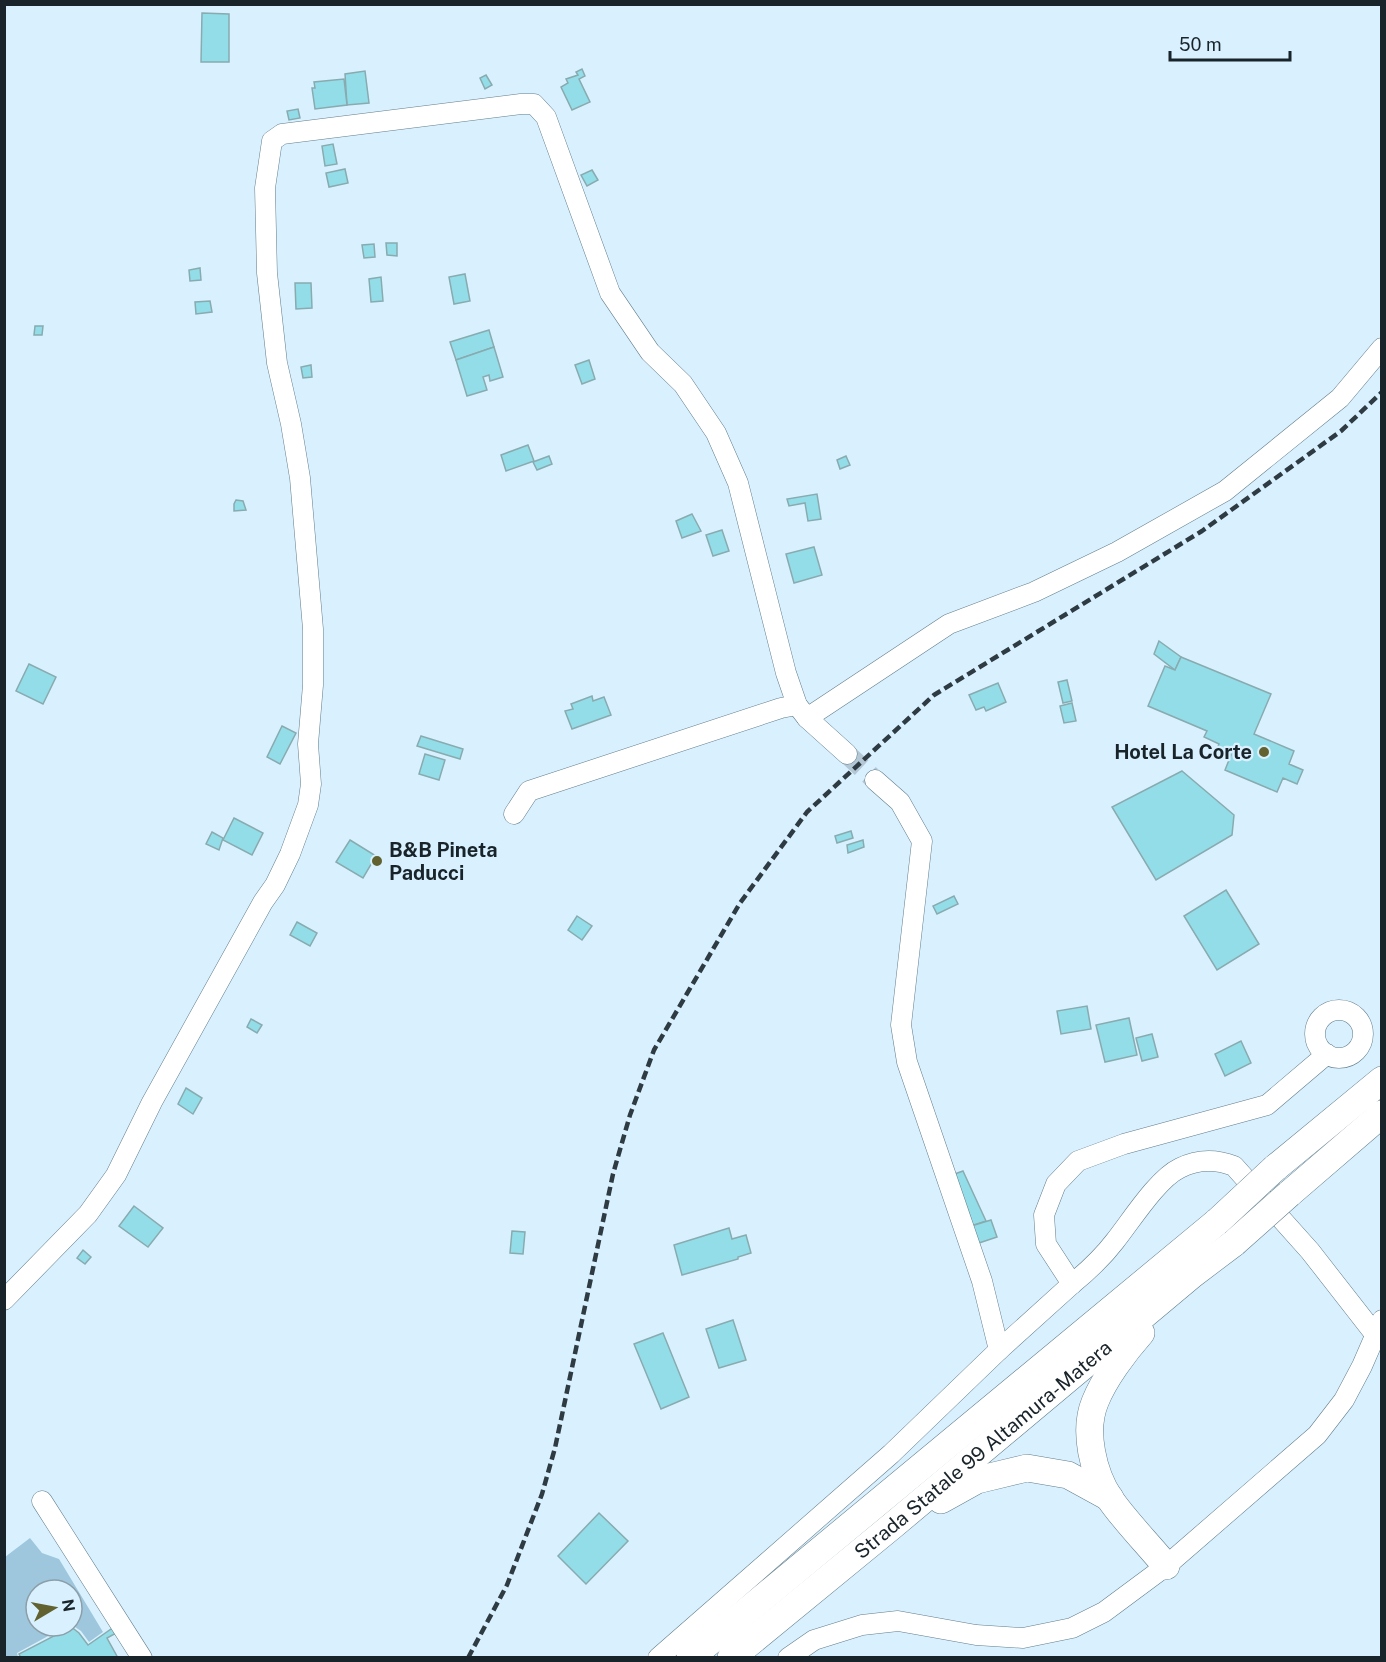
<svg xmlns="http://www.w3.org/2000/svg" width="1386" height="1662" font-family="'Public Sans',sans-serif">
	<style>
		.green { fill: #9ec7de }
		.building { fill: #93dde8; stroke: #88abb0; stroke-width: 1.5 }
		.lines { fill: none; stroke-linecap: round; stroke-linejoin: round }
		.minor-tunnel { stroke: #b3c8d4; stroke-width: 20; stroke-dasharray: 20 10; stroke-linecap: butt }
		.minor-casing { stroke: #617d8b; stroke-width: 21 }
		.highway-casing { stroke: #617d8b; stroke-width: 28 }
		.minor { stroke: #fff; stroke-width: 20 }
		.highway { stroke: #fff; stroke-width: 27 }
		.rail { stroke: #2e3b42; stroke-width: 4.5; stroke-dasharray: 9 4.5; stroke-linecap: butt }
		.highway-bridge-casing { stroke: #617d8b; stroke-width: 28; stroke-linecap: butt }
		.highway-bridge { stroke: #fff; stroke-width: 27 }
		.poi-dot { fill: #61622f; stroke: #d9f1fe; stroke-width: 2 }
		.labels { text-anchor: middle; stroke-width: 4.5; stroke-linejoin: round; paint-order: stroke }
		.poi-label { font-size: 20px; font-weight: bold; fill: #19242a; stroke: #d9f1fe; text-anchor: end }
		.street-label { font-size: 20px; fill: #19242a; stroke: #d9f1fe }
	</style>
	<rect width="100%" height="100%" fill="#d9f1fe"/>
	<path class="green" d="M30,1538L42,1553L59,1559L103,1632L89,1642L81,1631L72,1625V1590H36V1626H55L51,1629L50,1635L17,1653L18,1657H5V1557Z"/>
	<g class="building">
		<path d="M202,13L229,14V62H201Z"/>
		<path d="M582,69L585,76L579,79L590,102L572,110L561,87L568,83L566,79L578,75L576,72Z"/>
		<path d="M365,71L369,103L347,105L345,74Z"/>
		<path d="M486,75L492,85L485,89L480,78Z"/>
		<path d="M344,79L347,105L315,109L312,88H315L314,82Z"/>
		<path d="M298,109L300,118L289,120L287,111Z"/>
		<path d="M333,144L337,164L325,166L322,146Z"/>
		<path d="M345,169L348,183L329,187L326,173Z"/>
		<path d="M592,170L598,180L587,186L581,175Z"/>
		<path d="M386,243H397V256L387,255Z"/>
		<path d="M374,244L375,257L364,258L362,245Z"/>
		<path d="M200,268L201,280L190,281L189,270Z"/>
		<path d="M465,274L470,301L454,304L449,277Z"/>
		<path d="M381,277L383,301L371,302L369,279Z"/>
		<path d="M295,283H311L312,308L296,309Z"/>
		<path d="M210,301L212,312L196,314L195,302Z"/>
		<path d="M35,326H43L42,335H34Z"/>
		<path d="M489,330L494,347L456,360L450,342Z"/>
		<path d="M494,347L503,377L490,381L489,375L483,377L487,390L467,396L456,360Z"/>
		<path d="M589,360L595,379L582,384L575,365Z"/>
		<path d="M311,365L312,377L303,378L301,367Z"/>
		<path d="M528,445L534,461L506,471L501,455Z"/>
		<path d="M549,456L552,464L537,470L533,462Z"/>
		<path d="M846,456L850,465L840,469L837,460Z"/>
		<path d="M817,494L821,519L808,521L805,503L789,506L787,499Z"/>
		<path d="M236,500L243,501L246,510L234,511V504Z"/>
		<path d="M692,514L701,531L682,538L676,521Z"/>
		<path d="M722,530L729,551L713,556L706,535Z"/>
		<path d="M814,547L822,575L794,583L786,554Z"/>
		<path d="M1159,641L1181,657L1175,670L1154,654Z"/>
		<path d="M1181,657L1271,694L1254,734L1294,751L1289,764L1303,770L1297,784L1283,778L1277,792L1225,770L1231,755L1217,749L1219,744L1204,737L1207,731L1148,706L1165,666L1175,670Z"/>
		<path d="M29,664L56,677L43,704L16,691Z"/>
		<path d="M1067,680L1072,701L1063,703L1058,682Z"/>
		<path d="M998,683L1006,702L986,711L984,707L976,710L969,695Z"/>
		<path d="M592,696L593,701L604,697L611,715L572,729L565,711L573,709L571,704Z"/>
		<path d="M1072,703L1076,721L1064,723L1060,706Z"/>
		<path d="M282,726L296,733L280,764L267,757Z"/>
		<path d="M421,736L463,749L460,759L417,746Z"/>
		<path d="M425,754L445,760L439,780L419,774Z"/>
		<path d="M1182,771L1234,815L1232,835L1156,880L1112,807Z"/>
		<path d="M234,818L263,833L252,855L223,840Z"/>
		<path d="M851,831L853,838L837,843L835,836Z"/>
		<path d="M212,832L223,838L219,850L206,844Z"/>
		<path d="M350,840L376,856L363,878L336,862Z"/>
		<path d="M863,840L864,847L848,853L847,845Z"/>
		<path d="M1226,890L1259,944L1217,970L1184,916Z"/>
		<path d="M954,896L958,904L937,914L933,906Z"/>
		<path d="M577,916L592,926L582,940L568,930Z"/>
		<path d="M297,922L317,933L310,946L290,935Z"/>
		<path d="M1087,1006L1091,1029L1061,1034L1057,1011Z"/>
		<path d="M1129,1018L1137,1055L1105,1062L1096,1025Z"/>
		<path d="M251,1019L262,1025L257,1033L247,1027Z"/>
		<path d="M1152,1034L1158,1057L1142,1061L1136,1038Z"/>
		<path d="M1241,1041L1251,1063L1225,1076L1215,1054Z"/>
		<path d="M186,1088L202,1098L193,1114L178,1104Z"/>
		<path d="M963,1171L986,1221L968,1227L949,1176Z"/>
		<path d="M134,1206L163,1228L148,1247L119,1226Z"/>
		<path d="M991,1220L997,1237L973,1245L968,1227Z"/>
		<path d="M729,1228L732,1239L746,1235L751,1253L738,1257V1259L682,1275L674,1245Z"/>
		<path d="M512,1231L525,1232L523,1254L510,1253Z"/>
		<path d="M83,1250L91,1257L85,1264L77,1258Z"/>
		<path d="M733,1320L746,1360L719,1368L706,1329Z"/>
		<path d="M663,1333L689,1397L661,1409L634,1344Z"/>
		<path d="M599,1513L628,1541L586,1584L558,1556Z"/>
		<path d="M57,1626H70L79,1633L88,1645L114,1627L118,1632L107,1638L118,1658H21L19,1654L54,1636L52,1631Z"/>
	</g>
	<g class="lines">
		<path class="minor-tunnel" d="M847,754L875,780"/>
		<defs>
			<g id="minor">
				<path d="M807,718L949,624L1034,592L1117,552L1225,491L1340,398L1382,348"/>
				<path d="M875,780L900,802L922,841L901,1025L907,1062L982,1281L999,1350"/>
				<path d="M514,814L529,791L781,708L797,705"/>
				<circle cx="1339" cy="1034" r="24"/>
				<path d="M1327,1054L1267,1105L1124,1144L1078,1161L1056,1184L1044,1215L1046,1244L1072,1284C1088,1271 1102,1258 1115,1241C1131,1221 1157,1179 1180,1168C1198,1159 1216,1159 1234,1166L1310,1251L1374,1333"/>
				<path d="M4,1300L88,1214L116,1175L152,1102L263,902L275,885L290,854L308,805L311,784L308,744L313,685V629L300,478L291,424L277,363L267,273L265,188L272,141L282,134L521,104H534L546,117L610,293L650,352L683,384L716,433L738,483L786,673L797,705L807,718L847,754"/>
				<path d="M42,1501L142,1658"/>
				<path d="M658,1658L891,1454L999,1350L1072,1284"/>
				<path d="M788,1658L814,1640L862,1625L898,1621L976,1635L1023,1638L1072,1628L1104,1612L1166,1566L1317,1435L1344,1400L1362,1366L1382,1320"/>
			</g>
			<g id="highway">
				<path d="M1275,1168L1382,1080"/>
				<path d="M1289,1194L1382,1114"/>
				<path d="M1141,1333C1125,1351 1104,1379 1095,1402C1083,1431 1093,1473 1110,1499C1125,1521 1149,1545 1166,1566"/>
				<path d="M941,1500L977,1480L1027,1468L1068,1475L1110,1498"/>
				<path d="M690,1658L1218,1221"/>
				<path id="s1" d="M731,1658L892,1526L1193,1274L1234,1243"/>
			</g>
		</defs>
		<use href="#minor" class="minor-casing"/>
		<use href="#highway" class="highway-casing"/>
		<use href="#minor" class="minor"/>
		<use href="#highway" class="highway"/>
		<path class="rail" d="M468,1658L507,1585L542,1494L555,1448L613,1174L630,1115L654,1050L740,903L807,812L934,695L1202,531L1341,431L1382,392"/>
		<defs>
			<g id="highway-bridge">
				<path d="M1218,1221L1275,1168"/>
				<path d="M1234,1243L1289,1194"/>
			</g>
		</defs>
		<use href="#highway-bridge" class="highway-bridge-casing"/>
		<use href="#highway-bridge" class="highway-bridge"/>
	</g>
	<g class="poi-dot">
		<circle cx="1264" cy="752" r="6"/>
		<circle cx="377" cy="861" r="6"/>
	</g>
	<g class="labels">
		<g class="poi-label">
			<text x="1252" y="759">Hotel La Corte</text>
			<text x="389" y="857" text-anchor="start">B&amp;B Pineta<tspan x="389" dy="23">Paducci</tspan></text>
		</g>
		<g class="street-label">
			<text dy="7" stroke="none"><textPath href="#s1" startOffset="327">Strada Statale 99 Altamura-Matera</textPath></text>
		</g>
	</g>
	<rect width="1386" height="1662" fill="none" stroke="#19242a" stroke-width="12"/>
	<g transform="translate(54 1608) rotate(80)"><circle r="28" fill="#d9f1fe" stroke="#8c9fa9" stroke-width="1.5"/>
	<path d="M0-4.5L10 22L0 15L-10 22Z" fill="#61622f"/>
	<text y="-9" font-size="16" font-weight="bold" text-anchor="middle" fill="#19242a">N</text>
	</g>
	<path d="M1170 51v9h120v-9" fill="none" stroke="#19242a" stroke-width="3"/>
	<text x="1179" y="51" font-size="18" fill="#19242a" stroke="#d9f1fe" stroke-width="4.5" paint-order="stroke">50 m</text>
</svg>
